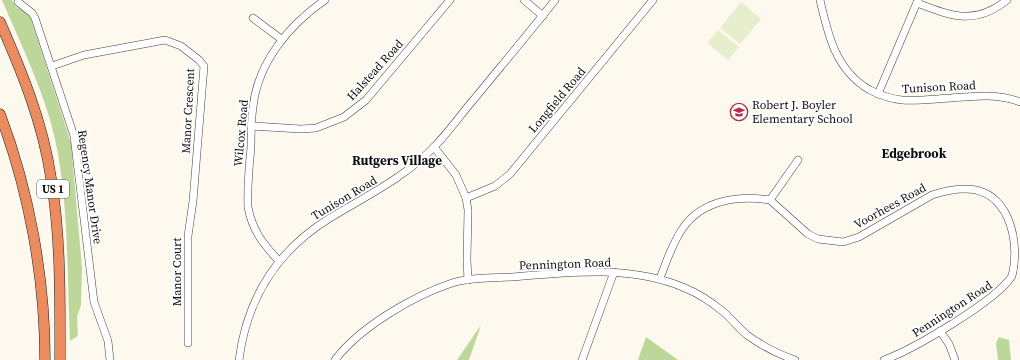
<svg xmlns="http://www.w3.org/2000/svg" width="1020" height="360" font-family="'Source Serif 4',serif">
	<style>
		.forest { fill: #bdd69a }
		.pitch { fill: #e6eecb }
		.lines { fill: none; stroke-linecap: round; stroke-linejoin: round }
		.minor-casing { stroke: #404040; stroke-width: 8 }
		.highway-casing { stroke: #1e1e1e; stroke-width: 11 }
		.minor { stroke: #fff; stroke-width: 7 }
		.highway { stroke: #ea8c5f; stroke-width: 10 }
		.labels { text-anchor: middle; stroke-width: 4; stroke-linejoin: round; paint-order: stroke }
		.shield { fill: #fff; stroke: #565656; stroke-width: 1 }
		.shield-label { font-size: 11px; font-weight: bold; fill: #0d0d0d }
		.street-label { font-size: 12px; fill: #0d0d0d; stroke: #fff }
		.poi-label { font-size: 12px; fill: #0d0d0d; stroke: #fff; text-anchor: start }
		.neighbourhood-label { font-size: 13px; font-weight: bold; fill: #0d0d0d; stroke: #fff }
	</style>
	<rect width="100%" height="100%" fill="#fef9ee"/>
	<g class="forest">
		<path d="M2,0H12L16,7L25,11L30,16L71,143L82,268L81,305L77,317L78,336L70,341C67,273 69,204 55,139C44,91 21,45 2,0Z"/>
		<path d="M481,325L469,360H457Z"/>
		<path d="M646,337L678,360H638Z"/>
		<path d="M999,337L1009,340L1011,360H998L996,343Z"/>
	</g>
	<g class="pitch">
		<path d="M741,2L761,19L740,44L720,28Z"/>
		<path d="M718,30L739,47L728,60L707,43Z"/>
	</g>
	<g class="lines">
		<defs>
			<g id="minor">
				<path d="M524,0L543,16"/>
				<path d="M820,0C828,35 836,71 870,90C880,95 890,99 902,100C918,101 934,99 951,98C974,96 998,93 1020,102"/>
				<path d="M18,2L32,13L35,18L74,136L94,302L108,341L110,360"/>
				<path d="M917,3C951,16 975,26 1007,0"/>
				<path d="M253,18L281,39"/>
				<path d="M52,66L84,55L165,40L181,46L199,60L204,66L193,201L188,236V343"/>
				<path d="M878,94L918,0"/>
				<path d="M252,126L301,129L316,128L344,117L366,100L450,0"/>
				<path d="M434,147L456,175L466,198L468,210L467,260L468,280"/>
				<path d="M466,198L495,186L510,174L653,0"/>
				<path d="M770,200L798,160"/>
				<path d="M279,261C263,244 252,230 248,207C247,187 249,167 251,147C251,134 251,120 253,107C258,62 289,25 325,0"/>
				<path d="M660,278C667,261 672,243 683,228C702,200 739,195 770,200L808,234L818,239L843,242L859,237L932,195C947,190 961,187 976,190C1011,198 1020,245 1012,276C996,301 914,349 884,360"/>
				<path d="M940,331L949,344L955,360"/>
				<path d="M239,360C247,298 276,251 330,218C366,196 404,178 434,147C449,132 461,114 475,98C502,65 529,33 555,0"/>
				<path d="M335,360C360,327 413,296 452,283C471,277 493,278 512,277C569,272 631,265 685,288C700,294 714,304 726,314C733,321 740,329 747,335C762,346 778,354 795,360"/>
				<path d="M582,360L614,272"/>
			</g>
			<g id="highway">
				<path d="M0,22C22,72 43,123 51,178C61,238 60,299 60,360"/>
				<path d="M0,114C29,191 45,277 45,360"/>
			</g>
		</defs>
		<use href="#minor" class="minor-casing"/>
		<use href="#highway" class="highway-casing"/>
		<use href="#minor" class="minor"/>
		<use href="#highway" class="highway"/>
	</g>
	<defs>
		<symbol id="school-ring" viewBox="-11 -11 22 22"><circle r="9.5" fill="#fff" stroke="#b32e47" stroke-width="1.5"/><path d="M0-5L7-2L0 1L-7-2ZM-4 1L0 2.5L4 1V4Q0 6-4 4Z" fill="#b32e47"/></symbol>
	</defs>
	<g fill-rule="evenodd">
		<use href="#school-ring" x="729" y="102" width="20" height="20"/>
	</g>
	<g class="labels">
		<rect class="shield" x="37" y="180" width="32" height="18" rx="3"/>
		<g class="shield-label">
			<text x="53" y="193">US 1</text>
		</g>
		<g class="street-label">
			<text transform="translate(375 70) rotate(-48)" y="4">Halstead Road</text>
			<text transform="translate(939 87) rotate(-3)" y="4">Tunison Road</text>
			<text transform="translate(557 100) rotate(-50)" y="4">Longfield Road</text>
			<text transform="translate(188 111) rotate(-87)" y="4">Manor Crescent</text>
			<text transform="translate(241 133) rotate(-85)" y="4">Wilcox Road</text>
			<text transform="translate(90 187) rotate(82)" y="4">Regency Manor Drive</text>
			<text transform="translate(344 198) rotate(-31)" y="4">Tunison Road</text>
			<text transform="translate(890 206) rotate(-29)" y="4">Voorhees Road</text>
			<text transform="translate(565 264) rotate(-2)" y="4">Pennington Road</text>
			<text transform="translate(177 272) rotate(-90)" y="4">Manor Court</text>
			<text transform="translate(952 309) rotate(-33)" y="4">Pennington Road</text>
		</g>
		<g class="poi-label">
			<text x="752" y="109">Robert J. Boyler<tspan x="752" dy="14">Elementary School</tspan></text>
		</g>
		<g class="neighbourhood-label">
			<text x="914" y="158">Edgebrook</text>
			<text x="397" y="165">Rutgers Village</text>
		</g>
	</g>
</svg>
